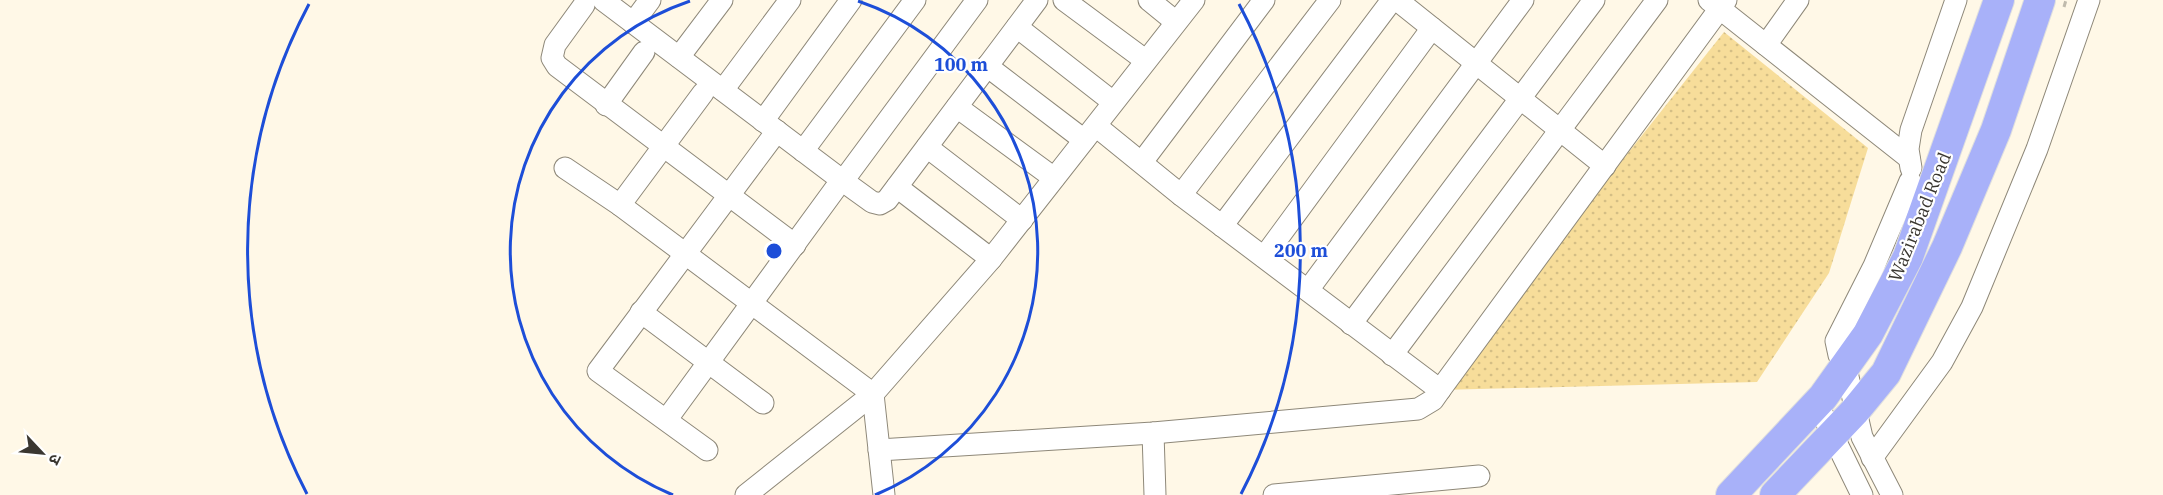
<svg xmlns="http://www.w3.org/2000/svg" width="2163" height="495" font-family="'IBM Plex Serif','Noto Sans Devanagari',serif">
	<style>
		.grass { fill: url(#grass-dots) }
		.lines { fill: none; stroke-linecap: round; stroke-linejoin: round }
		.minor-casing { stroke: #8e8879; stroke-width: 23 }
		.highway-casing { stroke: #dfdfde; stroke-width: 32 }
		.path { stroke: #c0bbad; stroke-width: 3; stroke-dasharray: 6 3; stroke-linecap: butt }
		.minor { stroke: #fff; stroke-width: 21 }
		.highway { stroke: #a8b1f9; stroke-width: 30 }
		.ring { fill: none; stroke: #1d4ed8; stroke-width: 3 }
		.labels { text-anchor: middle; stroke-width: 4.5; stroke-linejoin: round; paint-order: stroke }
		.street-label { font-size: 18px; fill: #3a3731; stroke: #fff }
		.centre { fill: #1d4ed8; stroke: #fff; stroke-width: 3 }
		.ring-label { font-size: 18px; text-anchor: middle; font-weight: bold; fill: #1d4ed8; stroke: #fff; stroke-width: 4.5; stroke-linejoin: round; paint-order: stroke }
	</style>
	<defs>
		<pattern id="grass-dots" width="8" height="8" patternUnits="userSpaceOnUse" patternTransform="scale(1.5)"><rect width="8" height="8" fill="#f7dd9a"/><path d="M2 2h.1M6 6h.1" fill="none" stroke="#d4be85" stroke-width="1.8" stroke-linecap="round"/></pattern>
	</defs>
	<rect width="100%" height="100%" fill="#fff8e7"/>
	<path class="grass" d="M1724,32L1868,148L1829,273L1757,382L1440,390Z"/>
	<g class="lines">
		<defs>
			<g id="minor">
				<path d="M603,0L843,181L872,202L880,204L887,200L1037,0"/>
				<path d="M1064,0L1145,60"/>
				<path d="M1149,0L1176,22"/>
				<path d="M1397,0L1605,166"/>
				<path d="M1709,0L1909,158"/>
				<path d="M584,5L555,45L552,58L557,66L795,245"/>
				<path d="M633,23L650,0"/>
				<path d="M1017,27L1113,102"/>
				<path d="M1766,45L1798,0"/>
				<path d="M679,57L722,0"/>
				<path d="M987,66L1084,140"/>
				<path d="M723,90L790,0"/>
				<path d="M606,105L644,52"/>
				<path d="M957,107L1054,178"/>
				<path d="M763,121L851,0"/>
				<path d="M1096,126L1181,195L1440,390"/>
				<path d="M927,147L1022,220"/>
				<path d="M803,151L915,0"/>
				<path d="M1142,162L1264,0"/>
				<path d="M565,168L620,205L873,394L884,495"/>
				<path d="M1911,168L1908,149L1911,130L1956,0"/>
				<path d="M843,181L977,0"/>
				<path d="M897,187L991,259"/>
				<path d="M1181,195L1330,0"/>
				<path d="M620,205L703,93"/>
				<path d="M1222,226L1392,0"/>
				<path d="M1264,257L1432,28"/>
				<path d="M1308,290L1523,0"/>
				<path d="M641,312L763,403"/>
				<path d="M1351,324L1594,0"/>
				<path d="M1392,355L1657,0"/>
				<path d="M1817,403L1862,495"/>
				<path d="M667,419L835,189"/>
				<path d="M1153,433L1155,495"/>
				<path d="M707,450L598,371L777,131"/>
				<path d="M879,450L1153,433L1418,409L1433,400L1440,390L1726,0"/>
				<path d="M1872,458L1942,362L1972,307L2037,149L2089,0"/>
				<path d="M746,495L873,394L991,259L1194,0"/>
				<path d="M1274,495L1479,476"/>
				<path d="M1892,495L1862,437L1846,368L1839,355L1836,341L1874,266L1910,181"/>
			</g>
			<g id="highway">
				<path d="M1731,495L1823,397L1868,334L1908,257L1999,0"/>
				<path d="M1775,495L1854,412L1886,373L1947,247L1996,130L2040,0"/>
			</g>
		</defs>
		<use href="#minor" class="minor-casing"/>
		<use href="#highway" class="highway-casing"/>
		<path class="path" d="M2064,7L2066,0"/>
		<use href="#minor" class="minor"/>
		<use href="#highway" class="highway"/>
	</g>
	<g class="ring">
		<path d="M673 495A264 264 0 0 1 690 1M858 1A264 264 0 0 1 875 495"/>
		<path d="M307 494A527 527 0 0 1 309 4M1239 4A527 527 0 0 1 1241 494"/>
	</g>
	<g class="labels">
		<g class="street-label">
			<text transform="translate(1920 217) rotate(-68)" y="6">Wazirabad Road</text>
		</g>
	</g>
	<circle cx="774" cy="251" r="9" class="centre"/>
	<g class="ring-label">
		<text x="961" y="71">100 m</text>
		<text x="1301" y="257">200 m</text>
	</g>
	<g transform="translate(42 453) rotate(116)" stroke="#ffffff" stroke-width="4.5" paint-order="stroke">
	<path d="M0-4.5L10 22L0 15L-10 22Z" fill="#3a3731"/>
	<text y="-9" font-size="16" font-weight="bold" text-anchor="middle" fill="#3a3731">उ</text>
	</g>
</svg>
